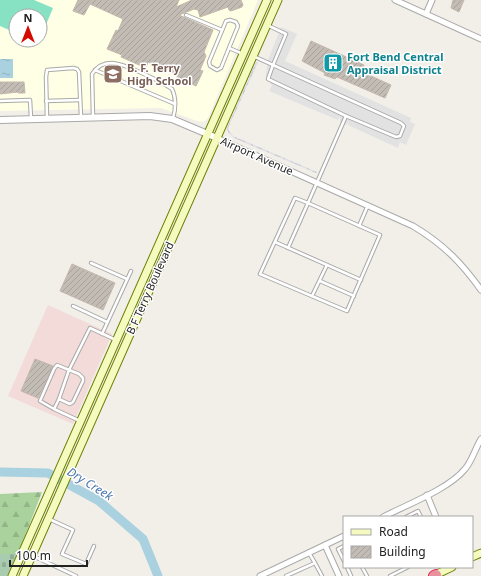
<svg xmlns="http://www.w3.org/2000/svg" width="481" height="576" font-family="'Noto Sans',sans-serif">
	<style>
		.commercial { fill: #f2dbd9 }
		.education { fill: #feffe5; fill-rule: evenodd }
		.forest { fill: url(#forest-firs) }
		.cemetery { fill: url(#cemetery-stones) }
		.pitch { fill: #87e1c3 }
		.parking { fill: #e2e2e2 }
		.plaza { fill: url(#plaza-grid) }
		.water { fill: url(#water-ripples) }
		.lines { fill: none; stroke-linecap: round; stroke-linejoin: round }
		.river { stroke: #a9d1e0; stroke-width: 9 }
		.building { fill: url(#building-hatch); stroke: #c4b7ab }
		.service-casing { stroke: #a9a9a9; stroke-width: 4.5 }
		.minor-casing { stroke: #a9a9a9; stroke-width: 7 }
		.tertiary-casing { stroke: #a9a9a9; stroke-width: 8 }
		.secondary-casing { stroke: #6b7f03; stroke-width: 9 }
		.motorway-casing { stroke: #df275d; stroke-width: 12 }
		.service { stroke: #fff; stroke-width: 2.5 }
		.minor { stroke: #fff; stroke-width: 5 }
		.tertiary { stroke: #fff; stroke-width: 6 }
		.secondary { stroke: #f5fbbe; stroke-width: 7 }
		.motorway { stroke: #e9919d; stroke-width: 10 }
		.labels { text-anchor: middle; stroke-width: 3; stroke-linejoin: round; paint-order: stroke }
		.culture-label { font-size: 11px; font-weight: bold; fill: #0d838f; stroke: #fff; text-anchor: start }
		.education-label { font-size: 11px; font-weight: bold; fill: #785e54; stroke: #fff; text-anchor: start }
		.street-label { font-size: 11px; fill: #222; stroke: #fff }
		.water-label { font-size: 12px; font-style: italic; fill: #4876ad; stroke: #fff }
	</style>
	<defs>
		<pattern id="forest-firs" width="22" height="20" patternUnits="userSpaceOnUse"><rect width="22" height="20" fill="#aad29d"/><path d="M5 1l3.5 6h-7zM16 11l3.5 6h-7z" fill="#92b487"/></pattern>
		<pattern id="cemetery-stones" width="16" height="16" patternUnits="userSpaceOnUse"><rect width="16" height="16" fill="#a9cbb0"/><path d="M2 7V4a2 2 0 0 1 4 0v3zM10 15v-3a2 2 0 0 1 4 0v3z" fill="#91ae97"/></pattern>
		<pattern id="plaza-grid" width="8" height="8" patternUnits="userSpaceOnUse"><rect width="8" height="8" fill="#dddde8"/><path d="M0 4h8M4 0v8" fill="none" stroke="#bdbdc7"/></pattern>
		<pattern id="water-ripples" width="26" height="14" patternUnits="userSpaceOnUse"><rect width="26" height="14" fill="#a9d1e0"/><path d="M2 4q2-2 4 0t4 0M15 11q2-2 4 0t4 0" fill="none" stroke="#91b3c0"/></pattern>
		<pattern id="building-hatch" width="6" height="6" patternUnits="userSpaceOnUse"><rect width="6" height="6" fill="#c3bcb5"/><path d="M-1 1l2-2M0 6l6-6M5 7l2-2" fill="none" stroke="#a7a19b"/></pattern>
	</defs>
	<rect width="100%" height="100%" fill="#f2efe9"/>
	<path class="commercial" d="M48,305L112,334L73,424L8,396Z"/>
	<path class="education" d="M0,0H258L208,118L203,122L197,121L161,108L0,111ZM16,16H40V40H16Z"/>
	<path class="forest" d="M42,492L18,554H0V494Z"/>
	<path class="cemetery" d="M0,554H18L8,576H0Z"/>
	<path class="pitch" d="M0,0H34L53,8L40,39V16H16V33L0,26Z"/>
	<path class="parking" d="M281,27L297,34L285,61L411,118L410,122L415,124L406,145L400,142L398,148L348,125L349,121L346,125L340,122V116L338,120L269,91L272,85L266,79V75L268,60Z"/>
	<path class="plaza" d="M256,62H258L228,128L229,131L233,136L317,172L316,173L234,138L228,132L227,128Z"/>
	<rect class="water" x="0" y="59" width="13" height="19"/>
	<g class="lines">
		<path class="river" d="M0,472L48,473L99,501L143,539L158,576"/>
	</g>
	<g class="building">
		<path d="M78,0H179L176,7L192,0H241L243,5L242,7L231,11L229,10L228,7L200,17L198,10L194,9L179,15L213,30L204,52L206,56L200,70L203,71L196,86L177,77L178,75L148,62L146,68L121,57L122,55L107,49L116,30L118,31L123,19L90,4L84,15L73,11Z"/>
		<path d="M453,0H464L459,12L451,8Z"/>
		<path d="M311,41L364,65L362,72L391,85L385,98L337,77L335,79L324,75L325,73L302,61Z"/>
		<path d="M0,82H24L25,93H18V92L0,94Z"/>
		<path d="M72,264L115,283L103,310L60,291Z"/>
		<path d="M35,359L53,366L38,398L21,391Z"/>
	</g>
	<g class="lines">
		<defs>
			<g id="service">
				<path d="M186,15L222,30"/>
				<path d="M229,48L221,68L217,70L210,66L209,62L226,21L230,20L236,22L238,26L229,48L243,54"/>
				<path d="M253,56L273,65L286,34L267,25"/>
				<path d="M273,65L401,123L404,126L400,136L396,137L346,116L268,79Z"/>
				<path d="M95,70L175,104"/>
				<path d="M0,101L30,100L31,118"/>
				<path d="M46,101L80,100"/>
				<path d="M93,117L92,74C96,68 103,63 111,63C122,62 162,82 172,89C176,97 176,109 173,118"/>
				<path d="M47,119L46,77L47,70L73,68L77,69L79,72L81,117"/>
				<path d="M359,226L368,205"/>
				<path d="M275,242L361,280"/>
				<path d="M288,248L308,203L295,198L260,274L347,311L380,235L308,203L346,116"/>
				<path d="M91,263L127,279"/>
				<path d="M320,281L354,296"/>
				<path d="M312,296L327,265"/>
				<path d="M73,306L107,322"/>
				<path d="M102,334L131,271"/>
				<path d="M59,399L69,370L90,328L116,340"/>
				<path d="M54,409L59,399L70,404L73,402L83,381V378L79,374L57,365L54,369L40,401L54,409L80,421"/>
				<path d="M406,517L418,511L421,517"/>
				<path d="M49,519L73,530L62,554L86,564L94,546"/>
				<path d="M344,546L338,549L344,561"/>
				<path d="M309,553L315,563"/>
				<path d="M33,556L76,576"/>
				<path d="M347,567L351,576"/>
				<path d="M362,567L367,576"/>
				<path d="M286,576L315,563L322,576"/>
				<path d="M390,576L408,567"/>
			</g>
			<g id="minor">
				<path d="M395,0L481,39"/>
				<path d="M426,14L432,0"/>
				<path d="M217,138L413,226C443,244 461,262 481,290"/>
				<path d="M427,495L436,517"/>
				<path d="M383,517C406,505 449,489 465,469C472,461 475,449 481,439"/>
				<path d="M325,545L339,576"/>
				<path d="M260,576L344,536"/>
			</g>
			<path id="tertiary" d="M0,120L150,116L172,119L217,138"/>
			<g id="secondary">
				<path d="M472,557L481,553"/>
				<path d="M12,576L267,0"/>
				<path d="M23,576L278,0"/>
				<path d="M433,576L452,567"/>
			</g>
			<path id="motorway" d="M434,576L436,575"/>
		</defs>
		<use href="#service" class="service-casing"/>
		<use href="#minor" class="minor-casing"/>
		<use href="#tertiary" class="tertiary-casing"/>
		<use href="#secondary" class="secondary-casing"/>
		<use href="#motorway" class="motorway-casing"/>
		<use href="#service" class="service"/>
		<use href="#minor" class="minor"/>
		<use href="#tertiary" class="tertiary"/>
		<use href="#secondary" class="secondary"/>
		<use href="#motorway" class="motorway"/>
	</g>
	<defs>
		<symbol id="building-square" viewBox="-11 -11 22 22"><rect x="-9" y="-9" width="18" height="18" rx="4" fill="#0f9aa8" stroke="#fff"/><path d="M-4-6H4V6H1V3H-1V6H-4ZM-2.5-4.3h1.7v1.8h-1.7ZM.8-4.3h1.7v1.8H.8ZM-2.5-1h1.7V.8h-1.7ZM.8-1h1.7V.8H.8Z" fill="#fff"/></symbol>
		<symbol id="school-square" viewBox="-11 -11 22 22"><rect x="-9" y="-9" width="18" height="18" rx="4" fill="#8d6e63" stroke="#fff"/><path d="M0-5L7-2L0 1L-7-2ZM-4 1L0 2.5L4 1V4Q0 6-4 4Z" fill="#fff"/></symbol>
	</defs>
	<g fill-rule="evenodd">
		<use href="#building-square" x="322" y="52" width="22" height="22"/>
		<use href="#school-square" x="102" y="63" width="22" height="22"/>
	</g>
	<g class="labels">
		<g class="culture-label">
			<text x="347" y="61">Fort Bend Central<tspan x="347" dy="13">Appraisal District</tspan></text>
		</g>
		<g class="education-label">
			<text x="127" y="72">B. F. Terry<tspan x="127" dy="13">High School</tspan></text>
		</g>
		<g class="street-label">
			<text transform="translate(257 156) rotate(24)" y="4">Airport Avenue</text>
			<text transform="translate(150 288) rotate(-66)" y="4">B F Terry Boulevard</text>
		</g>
		<g class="water-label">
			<text transform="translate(90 484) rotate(32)" y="4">Dry Creek</text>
		</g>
	</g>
	<rect x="343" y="516" width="130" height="52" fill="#ffffff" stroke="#a7a7a7"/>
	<rect x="351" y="529" width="20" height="6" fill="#f5fbbe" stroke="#a7a7a7"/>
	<text x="379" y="536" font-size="12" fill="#222222">Road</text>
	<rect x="351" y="546" width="20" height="12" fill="url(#building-hatch)" stroke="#a7a7a7"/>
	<text x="379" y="556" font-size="12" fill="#222222">Building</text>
	<g transform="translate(28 28)"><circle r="19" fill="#ffffff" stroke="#a7a7a7"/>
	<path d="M0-3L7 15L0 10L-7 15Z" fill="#d40a00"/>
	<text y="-6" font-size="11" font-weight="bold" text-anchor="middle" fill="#222222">N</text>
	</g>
	<path d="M10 560v6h77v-6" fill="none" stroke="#222222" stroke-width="2"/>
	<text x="16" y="560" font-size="12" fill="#222222" stroke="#ffffff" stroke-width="3" paint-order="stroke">100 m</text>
</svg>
